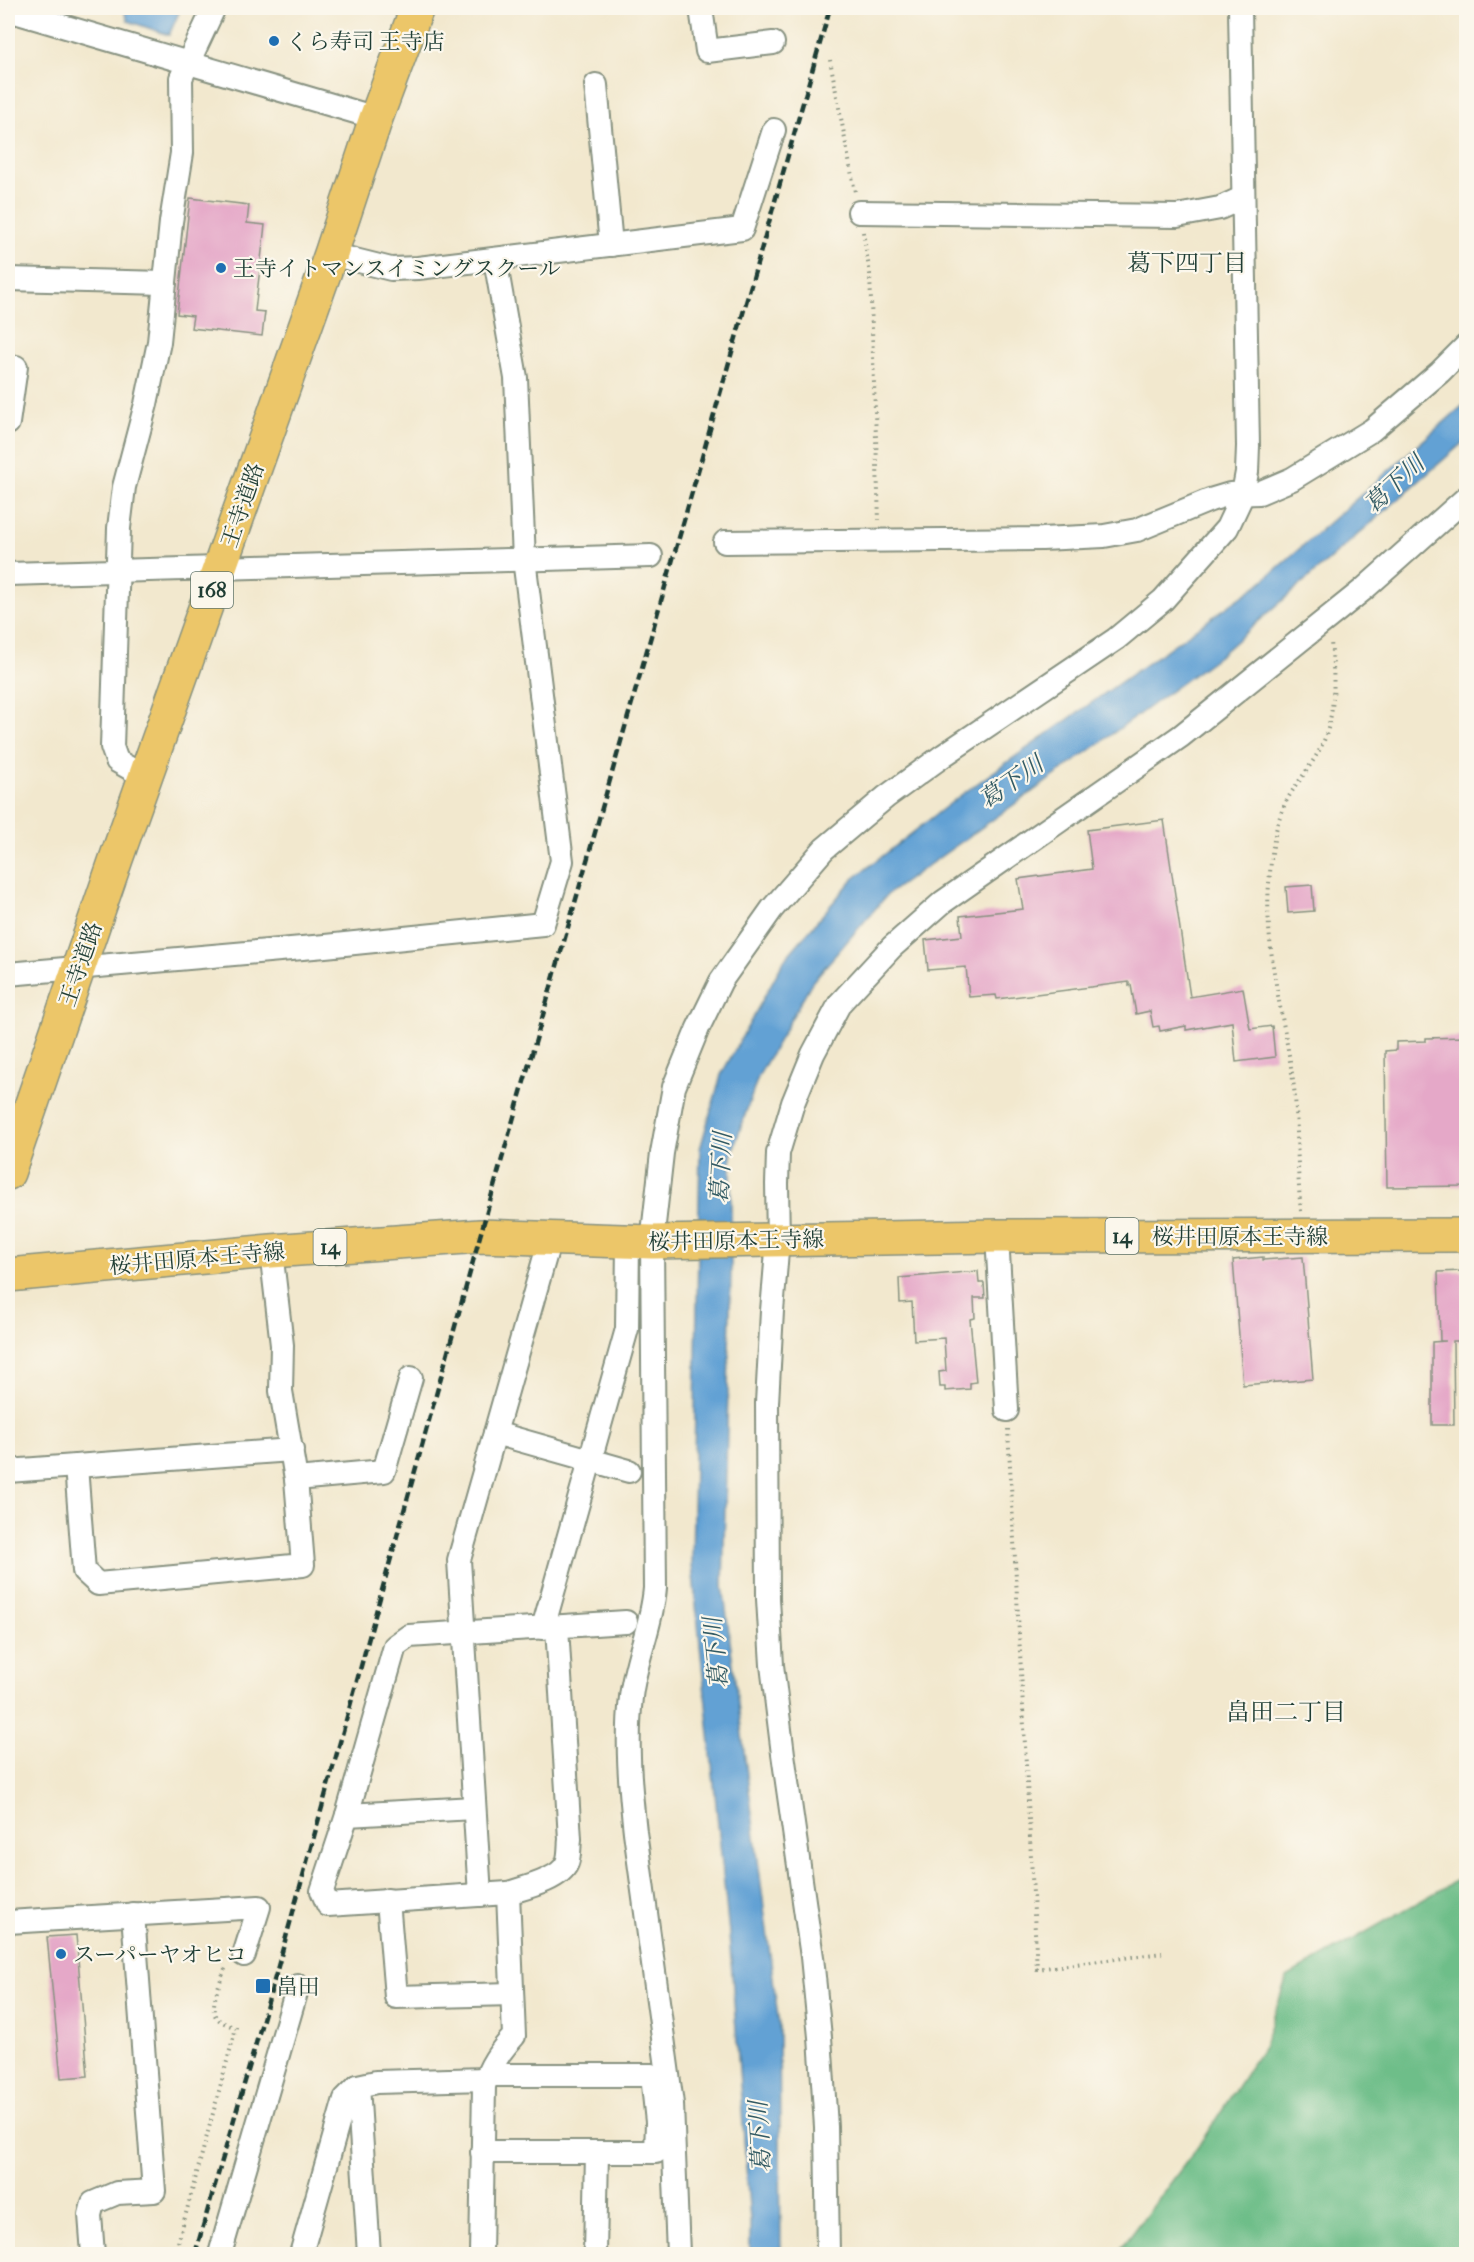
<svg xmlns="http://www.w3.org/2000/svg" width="1474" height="2262" font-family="'IM FELL French Canon','Noto Serif JP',serif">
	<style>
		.forest { fill: #6ebe89; stroke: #467e5e; stroke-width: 1.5 }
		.water { fill: #62a1d4; stroke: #406f84; stroke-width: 1.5 }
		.building { fill: #e5a8c8 }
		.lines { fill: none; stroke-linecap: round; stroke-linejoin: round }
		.minor-casing { stroke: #889281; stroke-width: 26 }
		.primary-casing { stroke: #889281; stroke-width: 36 }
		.trunk-casing { stroke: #889281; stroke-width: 36 }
		.path { stroke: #889281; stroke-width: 4; stroke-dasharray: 1.5 4.5; stroke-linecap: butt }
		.minor { stroke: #fff; stroke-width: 22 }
		.primary { stroke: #ecc669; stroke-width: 33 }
		.trunk { stroke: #ecc669; stroke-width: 33 }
		.rail { stroke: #1f3d34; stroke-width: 4.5; stroke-dasharray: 9 4.5; stroke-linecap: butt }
		.poi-dot { fill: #1f6fb2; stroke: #fbf7ec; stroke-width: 2 }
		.labels { text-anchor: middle; stroke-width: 4.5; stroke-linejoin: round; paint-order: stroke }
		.shield { fill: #fbf7ec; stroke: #61756b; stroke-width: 1.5 }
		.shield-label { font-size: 21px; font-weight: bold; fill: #1f3d34 }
		.poi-label { font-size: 22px; fill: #1f3d34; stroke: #fbf7ec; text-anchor: start }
		.street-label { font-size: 22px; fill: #1f3d34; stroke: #fbf7ec }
		.neighbourhood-label { font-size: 24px; fill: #1f3d34; stroke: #fbf7ec }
		.water-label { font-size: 24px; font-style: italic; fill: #335b64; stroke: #fbf7ec }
	</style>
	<rect width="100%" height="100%" fill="#fbf7ec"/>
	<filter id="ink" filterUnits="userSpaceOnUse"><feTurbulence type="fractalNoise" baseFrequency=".0167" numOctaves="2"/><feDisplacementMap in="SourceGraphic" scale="12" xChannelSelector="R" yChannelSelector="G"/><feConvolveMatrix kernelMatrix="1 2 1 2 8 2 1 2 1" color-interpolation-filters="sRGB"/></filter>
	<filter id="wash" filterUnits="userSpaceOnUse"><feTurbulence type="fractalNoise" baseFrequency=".008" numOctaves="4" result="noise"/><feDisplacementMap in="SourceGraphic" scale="24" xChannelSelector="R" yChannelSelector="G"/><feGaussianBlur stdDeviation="1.35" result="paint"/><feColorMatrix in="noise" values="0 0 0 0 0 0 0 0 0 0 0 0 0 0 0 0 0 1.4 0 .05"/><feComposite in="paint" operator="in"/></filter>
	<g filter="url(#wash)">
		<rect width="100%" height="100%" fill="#f2e8ce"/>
		<path class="forest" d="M1466,1875V2254H1117L1197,2148L1264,2046L1287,1977Z"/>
		<g class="water">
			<path d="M123,8H181L169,35L128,21Z"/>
			<path d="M1466,403V440L1220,655L1067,767L888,894L812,982L758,1077L731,1156V1273L723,1586L779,2025L781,2254H750V2221L729,1933L692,1565L700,1149L721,1075L785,959L853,879L961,795L1258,585Z"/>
		</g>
		<g id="blocks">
			<g class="building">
				<path d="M190,198L249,205L247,223L265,225L255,311L265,312L262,336L191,328L193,316L177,314Z"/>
				<path d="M1164,820L1190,997L1243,988L1250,1029L1272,1026L1275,1057L1236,1062L1232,1022L1186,1030V1026L1160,1031L1159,1026L1153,1027L1150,1011L1136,1014L1131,985L1129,986V982L997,999L996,995L969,997L966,967L928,970L925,940L962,936L960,916L1023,909L1018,879L1092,869L1087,830Z"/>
				<path d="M1312,885L1314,911L1288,913L1286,887Z"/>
				<path d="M1467,1037V1186L1387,1187L1385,1051L1396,1050V1042L1426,1041V1038Z"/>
				<path d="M1263,1257V1260L1303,1257L1313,1379L1243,1385L1233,1260Z"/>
				<path d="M978,1271L979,1283H984L985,1298H974L975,1318L970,1319L976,1382L970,1383V1389L945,1391V1387H940L939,1372L946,1371L944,1338L914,1340L912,1302L900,1303L899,1278Z"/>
				<path d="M1463,1271L1466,1341H1453L1454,1425H1432V1342L1446,1341H1440L1438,1272Z"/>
				<path d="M76,1935L88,2076L61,2078L47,1937Z"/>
			</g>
		</g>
	</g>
	<g filter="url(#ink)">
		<use href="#blocks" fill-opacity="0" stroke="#889281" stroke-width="1.5"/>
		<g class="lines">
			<defs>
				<g id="minor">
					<path d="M701,8L707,51L773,43"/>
					<path d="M8,10L376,118"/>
					<path d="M596,85L611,245"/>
					<path d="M859,212L1177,216L1220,208L1242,198"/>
					<path d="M331,254L391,269L418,268L742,229L774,130"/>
					<path d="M8,279L165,283"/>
					<path d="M8,423L16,367"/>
					<path d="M725,542L1042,539L1104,536L1137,530L1210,500L1230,494L1259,493L1292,479L1372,430L1440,372L1466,346"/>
					<path d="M8,574L651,556"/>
					<path d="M145,777L117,761L112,747L119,528L124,487L146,404L159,342L171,222L182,153L181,78L214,8"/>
					<path d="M8,974L325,946L543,924L562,861L524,559L516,378L495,259"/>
					<path d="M997,1236L1007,1410"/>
					<path d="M495,1433L629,1471"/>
					<path d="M76,1466L84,1571L98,1584L303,1565L296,1479L281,1391L282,1345L271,1251"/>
					<path d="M8,1471L292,1450"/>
					<path d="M296,1479L384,1471L411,1378"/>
					<path d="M557,1627L570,1839C569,1847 570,1855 567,1863C560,1880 524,1888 508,1893L328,1905L322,1891L347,1815L395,1646L409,1636L626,1622"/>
					<path d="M543,1628L627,1329L628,1241"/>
					<path d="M347,1815L474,1808"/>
					<path d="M480,1895L459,1560L550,1239"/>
					<path d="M388,1900L396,1997L512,1994"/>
					<path d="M8,1922L259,1907L244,1955"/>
					<path d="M358,2086L369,2254"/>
					<path d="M482,2152H656L657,2122L652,2075H487"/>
					<path d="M93,2254L90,2215L93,2203L117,2193L154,2191L133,1914"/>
					<path d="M220,2254L298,1986"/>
					<path d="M301,2254L345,2099L358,2086L376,2082L486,2079"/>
					<path d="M481,2254L484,2086C489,2066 500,2051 514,2036L508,1893"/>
					<path d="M595,2254L597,2152"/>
					<path d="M678,2254L672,2104L635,1832C630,1787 626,1742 631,1697C635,1660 652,1626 655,1588L652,1242L662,1153L674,1087L698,1028L721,981L772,909L824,849L886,797L944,755L1116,639L1163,600L1227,528L1243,494L1247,472L1248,446L1240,8"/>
					<path d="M828,2254L826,2127L820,2037L812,1957L783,1754L772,1665L768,1599L767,1403L772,1311L778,1239L777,1184L778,1153L793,1103L813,1054L840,1003L892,947L943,902L1181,736L1364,589L1466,498"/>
				</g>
				<path id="primary" d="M8,1275L271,1251L480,1236L652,1242L997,1236L1466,1235"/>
				<path id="trunk" d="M8,1173L116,859L331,254L376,118L417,8"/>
			</defs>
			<use href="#minor" class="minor-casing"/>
			<use href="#primary" class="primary-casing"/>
			<use href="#trunk" class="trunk-casing"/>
			<g class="path">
				<path d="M830,60L855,192"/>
				<path d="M863,232L870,274L879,520"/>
				<path d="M1301,1211C1296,1167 1299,1123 1293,1080C1283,1011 1262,942 1270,873C1272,847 1276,820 1288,798C1301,776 1320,756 1327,732C1336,701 1334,672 1331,642"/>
				<path d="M1008,1429L1037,1969L1162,1953"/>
				<path d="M175,2254L236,2028C229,2025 218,2022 215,2015C210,2005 222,1977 226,1966"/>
			</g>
			<use href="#minor" class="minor"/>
			<use href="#primary" class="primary"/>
			<use href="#trunk" class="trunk"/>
			<path class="rail" d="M195,2254L272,1988L480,1236L830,8"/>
		</g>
	</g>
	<g class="poi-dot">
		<circle cx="274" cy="41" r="6"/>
		<circle cx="221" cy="268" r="6"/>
		<circle cx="61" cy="1954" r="6"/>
		<rect x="255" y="1978" width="16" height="16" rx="3"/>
	</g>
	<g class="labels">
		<g class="shield">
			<rect x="191" y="572" width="42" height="36" rx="4.5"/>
			<rect x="1105.5" y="1218" width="33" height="36" rx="4.5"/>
			<rect x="313.5" y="1229" width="33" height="36" rx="4.5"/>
		</g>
		<g class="shield-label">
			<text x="212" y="597">168</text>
			<text x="1122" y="1243">14</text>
			<text x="330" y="1254">14</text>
		</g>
		<g class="poi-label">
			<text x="286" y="49">くら寿司 王寺店</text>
			<text x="233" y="276">王寺イトマンスイミングスクール</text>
			<text x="73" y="1962">スーパーヤオヒコ</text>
			<text x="276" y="1994">畠田</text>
		</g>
		<g class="street-label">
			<text transform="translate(242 505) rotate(-71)" y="8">王寺道路</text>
			<text transform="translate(80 964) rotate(-71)" y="8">王寺道路</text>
			<text x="1240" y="1244">桜井田原本王寺線</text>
			<text transform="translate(736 1240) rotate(-1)" y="8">桜井田原本王寺線</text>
			<text transform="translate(197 1258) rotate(-5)" y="8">桜井田原本王寺線</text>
		</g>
		<g class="neighbourhood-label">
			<text x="1187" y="271">葛下四丁目</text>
			<text x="1286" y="1720">畠田二丁目</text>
		</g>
		<g class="water-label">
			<text transform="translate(1394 484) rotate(-43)" y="8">葛下川</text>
			<text transform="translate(1011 782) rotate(-35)" y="8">葛下川</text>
			<text transform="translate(721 1168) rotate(-87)" y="8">葛下川</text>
			<text transform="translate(716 1653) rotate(-96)" y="8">葛下川</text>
			<text transform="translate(760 2137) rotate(-93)" y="8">葛下川</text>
		</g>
	</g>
	<rect width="1474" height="2262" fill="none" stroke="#fbf7ec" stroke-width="30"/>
</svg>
